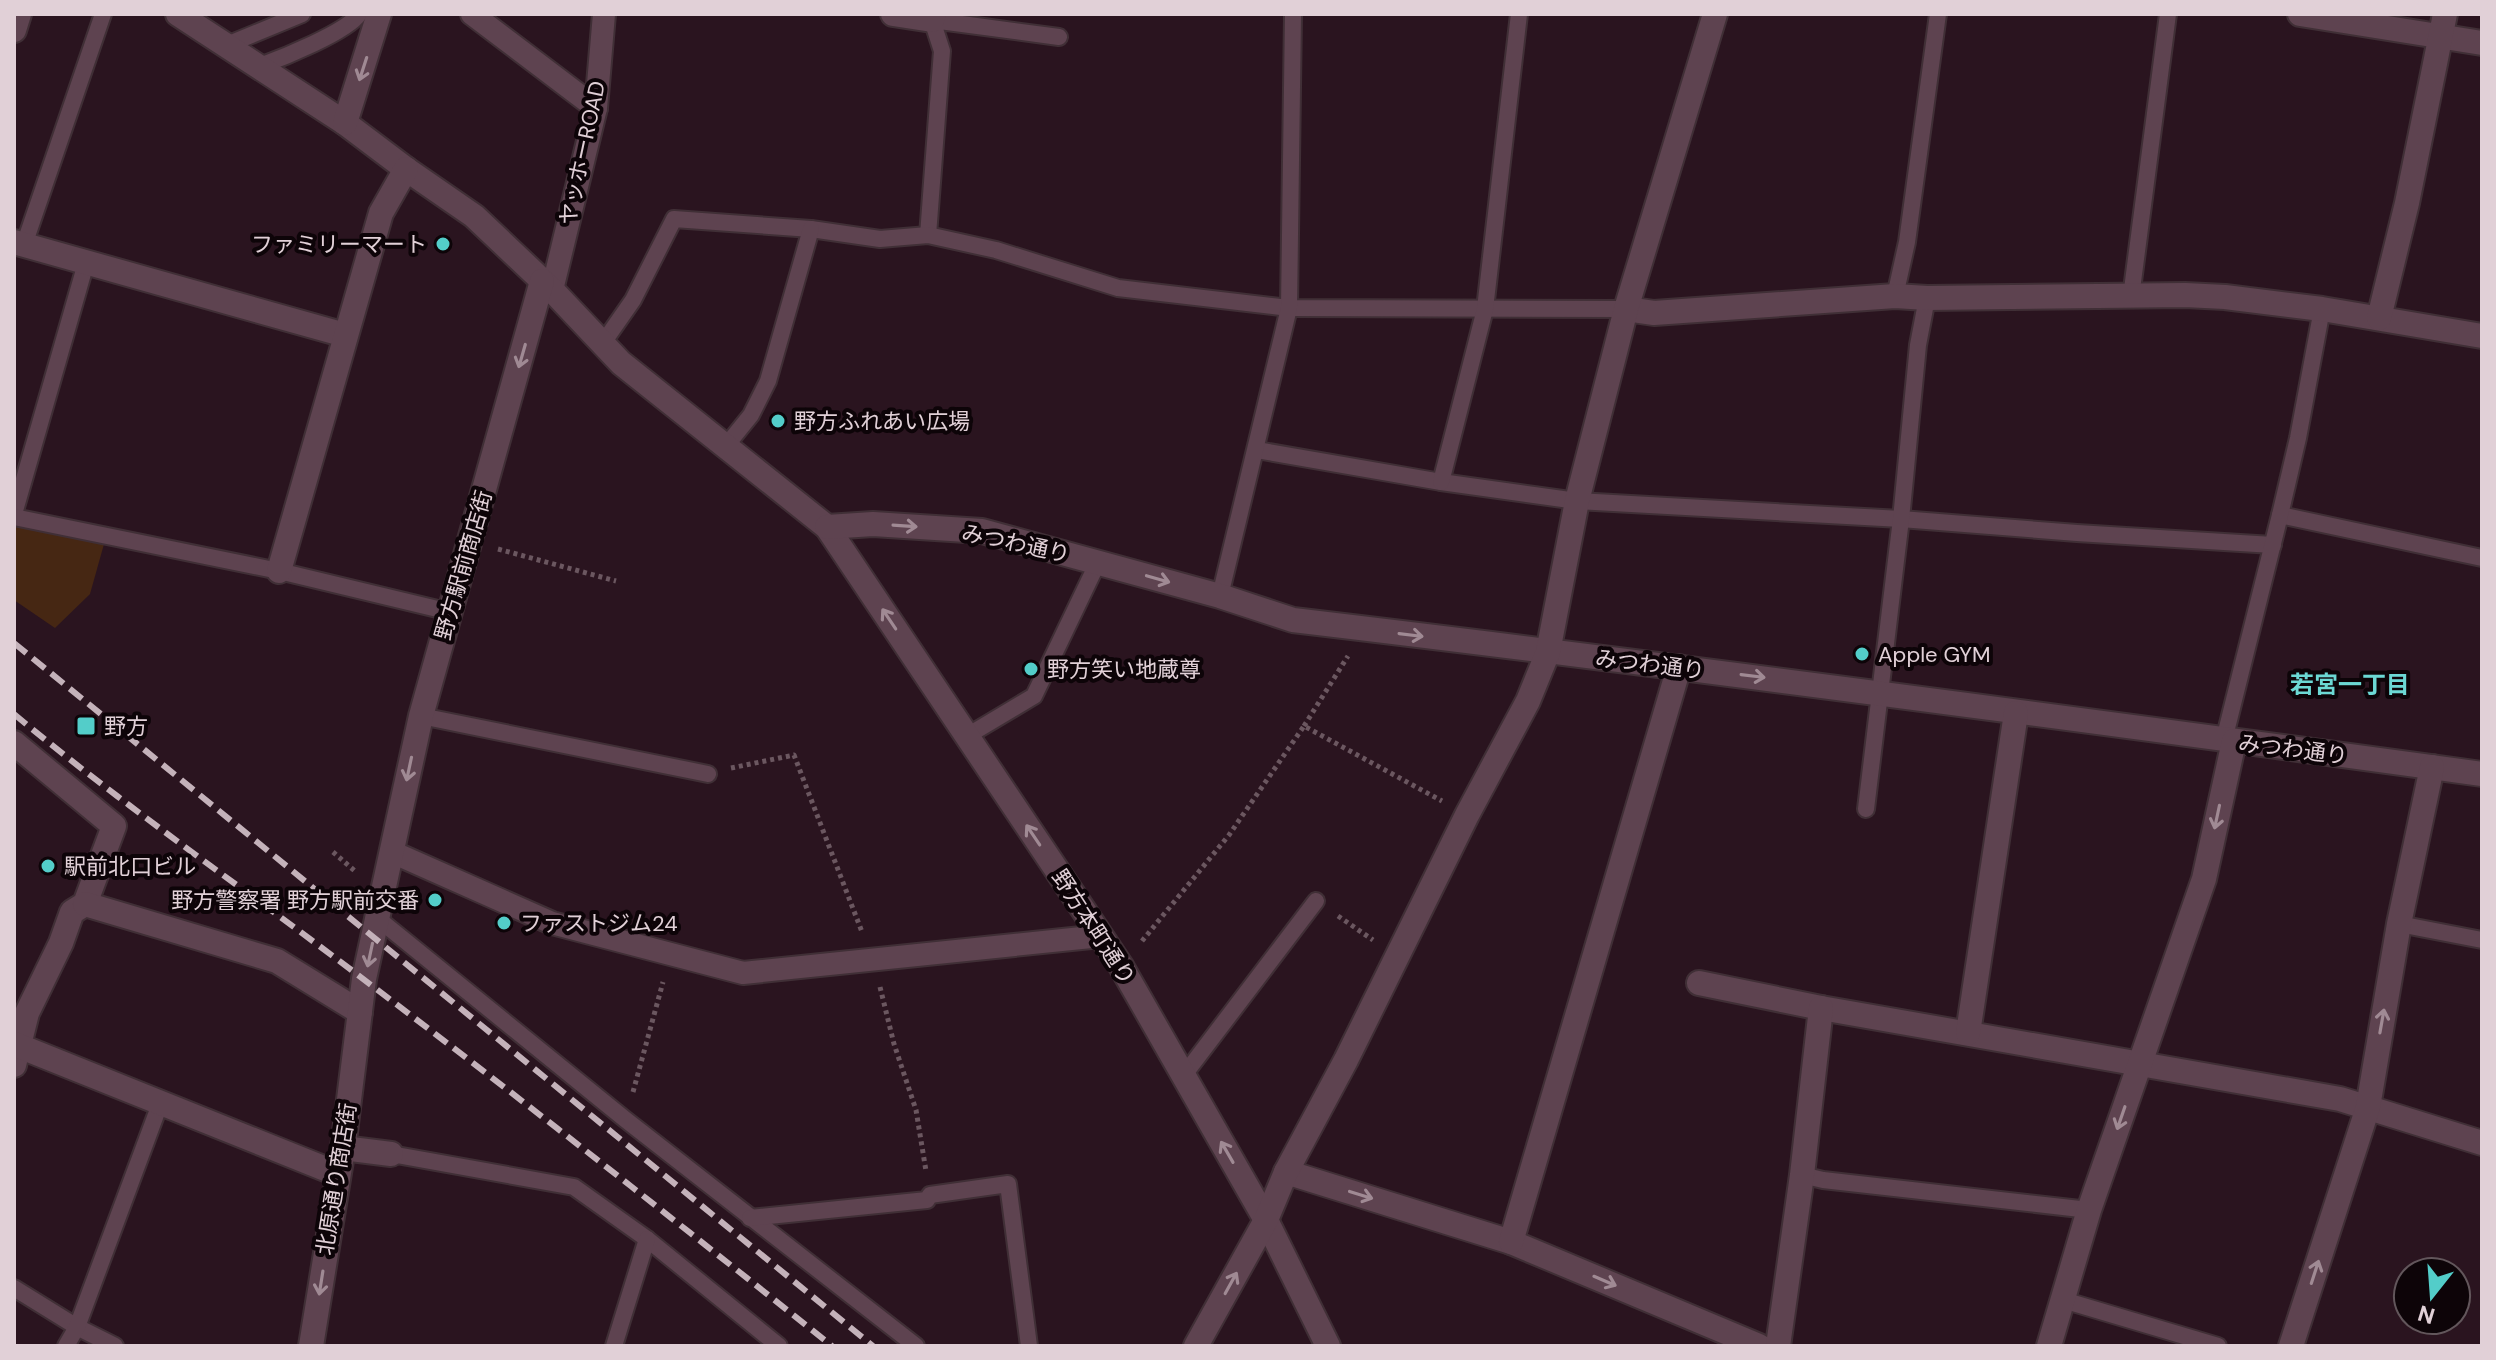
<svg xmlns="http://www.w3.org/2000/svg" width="2496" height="1360" font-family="'DM Sans','Noto Sans JP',sans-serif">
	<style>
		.green { fill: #462713 }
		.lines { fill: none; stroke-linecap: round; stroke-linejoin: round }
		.service-casing { stroke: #402f36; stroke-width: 20 }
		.pedestrian-casing { stroke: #402f36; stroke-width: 26 }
		.minor-casing { stroke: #402f36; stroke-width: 28 }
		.path { stroke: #6b5760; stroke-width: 5; stroke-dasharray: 4 4; stroke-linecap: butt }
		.service { stroke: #5e4350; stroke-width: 16 }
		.pedestrian { stroke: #5e4350; stroke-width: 22 }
		.minor { stroke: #5e4350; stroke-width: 24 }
		.rail { stroke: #c4b2ba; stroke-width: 6; stroke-dasharray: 16 8; stroke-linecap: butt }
		.oneway { stroke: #a08a94 }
		.poi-dot { fill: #53cdc9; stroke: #0d0408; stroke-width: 3 }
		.labels { text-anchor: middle; stroke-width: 8; stroke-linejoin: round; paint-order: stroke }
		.street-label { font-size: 22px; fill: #e1d0d7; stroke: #0d0408 }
		.poi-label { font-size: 22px; fill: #e1d0d7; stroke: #0d0408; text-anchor: start }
		.neighbourhood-label { font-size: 24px; font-weight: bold; fill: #6cd8d4; stroke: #0d0408 }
	</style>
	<rect width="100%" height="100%" fill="#2a141f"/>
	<path class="green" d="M14,525L104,544L90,594L55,628L14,600Z"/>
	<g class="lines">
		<defs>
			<g id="service">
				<path d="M227,45L302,14"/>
				<path d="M260,66C282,58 347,32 359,14"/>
				<path d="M928,235L942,51L932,20L1059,37"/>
				<path d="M24,245L103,14"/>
				<path d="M1895,296L1907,242L1938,14"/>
				<path d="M2131,297L2168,14"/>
				<path d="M603,343L633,300L674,219L811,229L880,239L928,235L996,250L1118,288L1289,308L1626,309"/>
				<path d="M726,446L751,415L768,381L811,229"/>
				<path d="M1257,450L1441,482L1577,501L1901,519L2077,533L2273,545"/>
				<path d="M1441,482L1485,309L1519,14"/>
				<path d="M14,514L86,263"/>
				<path d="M2280,515L2482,558"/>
				<path d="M14,517L279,571L450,612"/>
				<path d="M1220,596L1289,308L1293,14"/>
				<path d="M421,716L708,774"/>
				<path d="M967,736L1034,696L1098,562"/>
				<path d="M2224,740L2280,515L2298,438L2322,309"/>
				<path d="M1866,809L1901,519L1918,345L1927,298"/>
				<path d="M377,918L626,1120L916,1346"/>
				<path d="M2399,924L2482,940"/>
				<path d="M1184,1075L1316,901"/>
				<path d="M391,1154L574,1187L647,1239L779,1346"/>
				<path d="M1802,1175L1823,1180L2089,1210"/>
				<path d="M750,1218L927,1200L930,1195L1008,1184L1029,1346"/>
				<path d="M14,1288L77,1327L115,1346"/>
				<path d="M2063,1300L2218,1346"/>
				<path d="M66,1346L77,1327L160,1104"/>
				<path d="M614,1346L647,1239"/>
			</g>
			<g id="pedestrian">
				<path d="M472,14L596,108"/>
				<path d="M552,290L596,108L604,14"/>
				<path d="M392,852L552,923L743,973L1101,936"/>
			</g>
			<g id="minor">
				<path d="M178,14L345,123L406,169L474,216L552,290L621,363L827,527L1121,966L1266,1220L1328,1346"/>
				<path d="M893,14L932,20L934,14"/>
				<path d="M2300,14L2482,43"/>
				<path d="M14,30L19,14"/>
				<path d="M345,123L379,14"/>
				<path d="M14,242L345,335"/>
				<path d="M1626,309L1654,313L1895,296L1927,298L2185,295L2225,297L2322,309L2482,336"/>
				<path d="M2379,318L2407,203L2445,14"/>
				<path d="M827,527L873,524L982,531L1220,596L1293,620C1690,667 2086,720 2482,774"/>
				<path d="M279,571L381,213L406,169"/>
				<path d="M14,743L114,826L85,904L72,912L61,943L27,1013L14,1065"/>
				<path d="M85,904L277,961L360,1012"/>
				<path d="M1699,983L1821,1008L2340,1099L2482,1143"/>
				<path d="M1968,1033L2016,713"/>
				<path d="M14,1044L338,1174"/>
				<path d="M343,1148L391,1154"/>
				<path d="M1286,1172L1511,1242L1759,1346"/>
				<path d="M1511,1242L1679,667"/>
				<path d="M311,1346L343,1148L364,979L421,716L542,281"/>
				<path d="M1196,1346L1266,1220L1286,1172L1346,1060L1467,815L1528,701L1548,652L1577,501L1626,309L1715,14"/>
				<path d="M1778,1346L1802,1175L1821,1008"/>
				<path d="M2049,1346L2089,1210L2204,879L2234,741"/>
				<path d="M2291,1346L2368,1107L2399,924L2432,767"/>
			</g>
		</defs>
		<use href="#service" class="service-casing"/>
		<use href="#pedestrian" class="pedestrian-casing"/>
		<use href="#minor" class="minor-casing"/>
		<g class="path">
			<path d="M498,549L616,581"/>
			<path d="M1304,726L1348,656"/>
			<path d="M731,768L794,755L862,932"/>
			<path d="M333,852L356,872"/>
			<path d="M1338,916L1373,940"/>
			<path d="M1142,941L1229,835L1304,726L1442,801"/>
			<path d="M880,987L894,1044L916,1110L926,1171"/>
			<path d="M633,1092L663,982"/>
		</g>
		<use href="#service" class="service"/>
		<use href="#pedestrian" class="pedestrian"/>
		<use href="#minor" class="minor"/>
		<g class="rail">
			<path d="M14,643L873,1346"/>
			<path d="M14,714C130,811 255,896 375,988C529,1105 681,1225 832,1346"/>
		</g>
	</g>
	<defs><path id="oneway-shaft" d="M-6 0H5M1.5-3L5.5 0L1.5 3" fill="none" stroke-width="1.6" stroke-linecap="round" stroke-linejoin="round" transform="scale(2)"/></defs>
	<g class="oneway">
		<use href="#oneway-shaft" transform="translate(363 69) rotate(108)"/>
		<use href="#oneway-shaft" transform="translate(522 356) rotate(106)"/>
		<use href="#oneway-shaft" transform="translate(905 526) rotate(4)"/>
		<use href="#oneway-shaft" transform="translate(1158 579) rotate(16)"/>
		<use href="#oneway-shaft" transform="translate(889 619) rotate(-124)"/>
		<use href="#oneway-shaft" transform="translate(1411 635) rotate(7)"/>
		<use href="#oneway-shaft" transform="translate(1753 676) rotate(7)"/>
		<use href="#oneway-shaft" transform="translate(409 769) rotate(102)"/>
		<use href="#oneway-shaft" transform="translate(2217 817) rotate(102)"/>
		<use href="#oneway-shaft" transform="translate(1033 835) rotate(-124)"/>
		<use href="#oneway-shaft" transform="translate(370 955) rotate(102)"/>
		<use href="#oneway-shaft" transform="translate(2382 1021) rotate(-80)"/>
		<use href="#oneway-shaft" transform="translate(2121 1118) rotate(109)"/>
		<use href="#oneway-shaft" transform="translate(1227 1152) rotate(-120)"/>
		<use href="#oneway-shaft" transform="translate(1361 1195) rotate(17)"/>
		<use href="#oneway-shaft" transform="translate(2315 1272) rotate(-72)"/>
		<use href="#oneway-shaft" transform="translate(1605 1281) rotate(23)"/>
		<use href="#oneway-shaft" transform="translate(321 1283) rotate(99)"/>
		<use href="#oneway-shaft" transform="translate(1231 1283) rotate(-61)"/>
	</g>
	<g class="poi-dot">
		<circle cx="443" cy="244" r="8"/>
		<circle cx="778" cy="421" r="8"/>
		<circle cx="1862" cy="654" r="8"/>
		<circle cx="1031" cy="669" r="8"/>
		<rect x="76" y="716" width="20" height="20" rx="4"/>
		<circle cx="48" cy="866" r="8"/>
		<circle cx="435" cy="900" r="8"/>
		<circle cx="504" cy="923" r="8"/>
	</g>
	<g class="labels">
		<g class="street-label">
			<text transform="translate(582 153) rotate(-78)" y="8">ヤッホーROAD</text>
			<text transform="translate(1016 543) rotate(12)" y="8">みつわ通り</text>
			<text transform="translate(463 565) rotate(-74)" y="8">野方駅前商店街</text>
			<text transform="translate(1650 664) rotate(7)" y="8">みつわ通り</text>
			<text transform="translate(2293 749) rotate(7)" y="8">みつわ通り</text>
			<text transform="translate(1094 927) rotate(57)" y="8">野方本町通り</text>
			<text transform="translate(336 1179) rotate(-81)" y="8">北原通り商店街</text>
		</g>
		<g class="poi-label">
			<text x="427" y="252" text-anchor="end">ファミリーマート</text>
			<text x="794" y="429">野方ふれあい広場</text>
			<text x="1878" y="662">Apple GYM</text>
			<text x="1047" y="677">野方笑い地蔵尊</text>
			<text x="104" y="734">野方</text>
			<text x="64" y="874">駅前北口ビル</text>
			<text x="419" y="908" text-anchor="end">野方警察署 野方駅前交番</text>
			<text x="520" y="931">ファストジム24</text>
		</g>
		<g class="neighbourhood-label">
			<text x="2350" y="693">若宮一丁目</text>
		</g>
	</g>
	<rect width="2496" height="1360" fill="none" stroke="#e1d0d7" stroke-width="32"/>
	<g transform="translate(2432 1296) rotate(197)"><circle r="38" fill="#0d0408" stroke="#62565b" stroke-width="2"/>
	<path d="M0-6L14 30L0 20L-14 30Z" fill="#53cdc9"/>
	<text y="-12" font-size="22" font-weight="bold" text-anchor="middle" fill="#e1d0d7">N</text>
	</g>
</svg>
